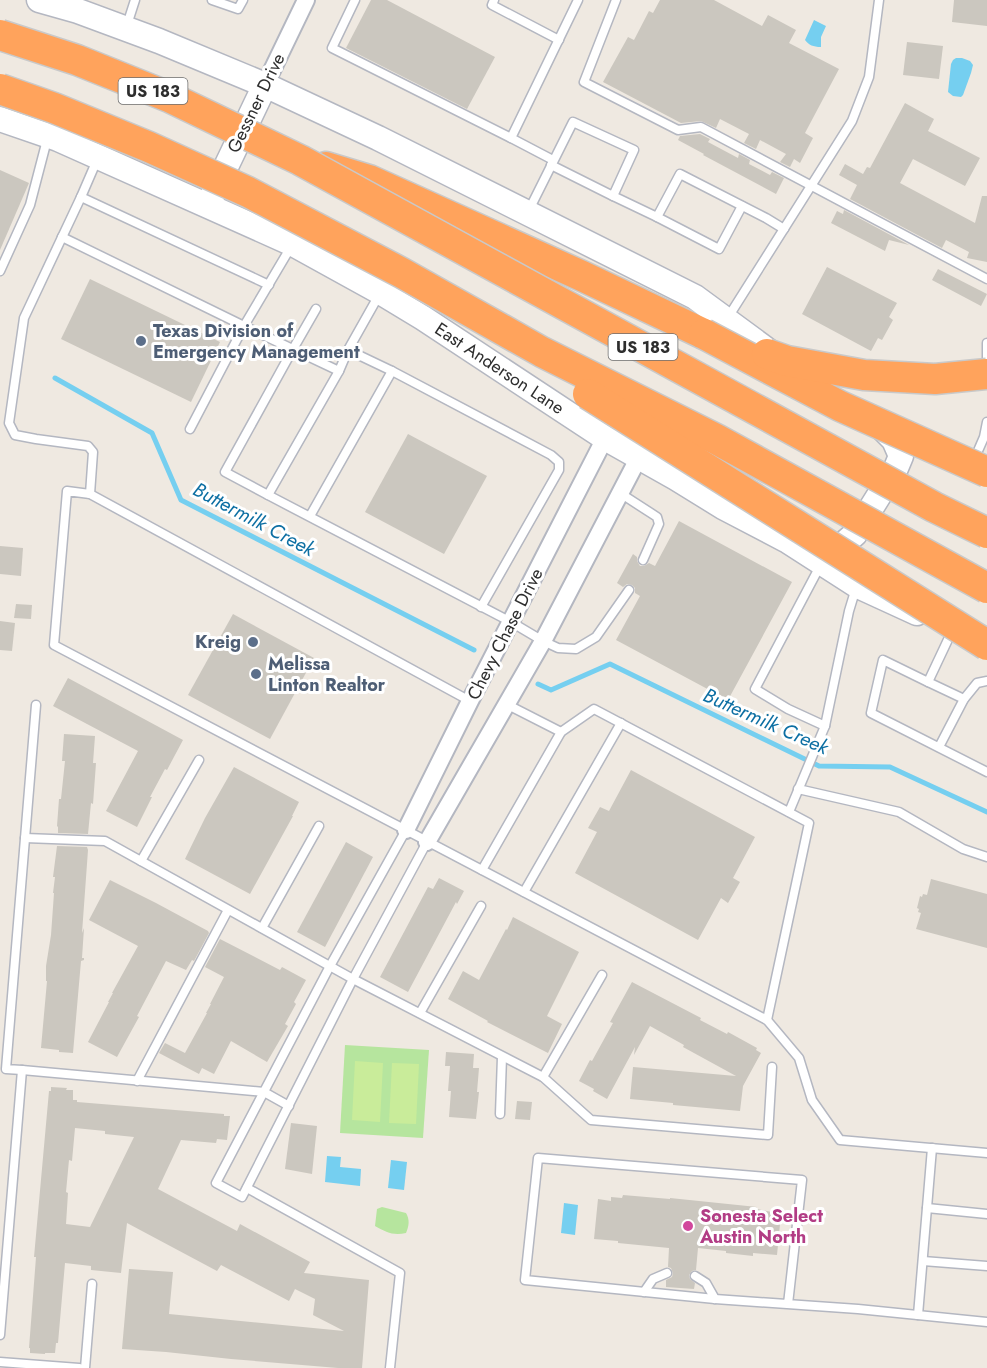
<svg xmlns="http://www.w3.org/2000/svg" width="987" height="1368" font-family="Jost,sans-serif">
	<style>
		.green { fill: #b6e59e }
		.pitch { fill: #c9ec9a }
		.water { fill: #75cff0 }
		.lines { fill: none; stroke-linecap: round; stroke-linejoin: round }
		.stream { stroke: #75cff0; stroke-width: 5 }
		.building { fill: #cbc7bf; fill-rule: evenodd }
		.lane-casing { stroke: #b4b7c1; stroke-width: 11 }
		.street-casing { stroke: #b4b7c1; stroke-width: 20 }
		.secondary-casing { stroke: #b4b7c1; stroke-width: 27 }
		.highway-casing { stroke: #c9c9c9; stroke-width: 33 }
		.lane { stroke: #fff; stroke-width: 8 }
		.street { stroke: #fff; stroke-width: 16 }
		.secondary { stroke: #fff; stroke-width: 24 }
		.highway { stroke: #ffa35c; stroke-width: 30 }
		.highway-bridge-casing { stroke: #c9c9c9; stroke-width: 33; stroke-linecap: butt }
		.highway-bridge { stroke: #ffa35c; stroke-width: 30 }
		.service-dot { fill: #5c6f8a; stroke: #fff; stroke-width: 2 }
		.hotel-dot { fill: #d1479c; stroke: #fff; stroke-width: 2 }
		.labels { text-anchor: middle; stroke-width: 6; stroke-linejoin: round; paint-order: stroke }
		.shield { fill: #fff; stroke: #6d6d6d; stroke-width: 1.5 }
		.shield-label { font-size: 16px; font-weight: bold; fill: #2e2e2e }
		.street-label { font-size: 18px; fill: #2e2e2e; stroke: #fff }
		.service-label { font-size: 18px; font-weight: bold; fill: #4e5e75; stroke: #fff; text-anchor: start }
		.hotel-label { font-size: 18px; font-weight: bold; fill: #b23c85; stroke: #fff; text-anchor: start }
		.water-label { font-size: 20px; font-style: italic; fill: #0d6fa3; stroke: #fff }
	</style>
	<rect width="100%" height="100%" fill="#efe9e1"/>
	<g class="green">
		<path d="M345,1045L429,1050L423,1138L340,1133Z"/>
		<path d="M382,1207L406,1213C410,1220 409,1226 406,1233C393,1236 386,1232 375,1226L377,1209Z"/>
	</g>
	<g class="pitch">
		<path d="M355,1061L383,1063L380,1122L352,1120Z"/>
		<path d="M392,1063L419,1064L416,1124L389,1123Z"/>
	</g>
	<g class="water">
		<path d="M814,20L826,26L821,37V47C813,47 809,45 805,40Z"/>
		<path d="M956,58H962L970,61L973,65L971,73L963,95L961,97L953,96L948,92L951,64L953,60Z"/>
		<path d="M327,1156L341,1157L340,1167L361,1169L360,1186L325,1182Z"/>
		<path d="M391,1160L407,1162L404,1190L388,1188Z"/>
		<path d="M564,1203L578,1205L575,1235L561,1233Z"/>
	</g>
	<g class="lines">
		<g class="stream">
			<path d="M55,378L152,433L181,500L474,650"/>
			<path d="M538,684L551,690L610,664L819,766L890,767L987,812"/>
		</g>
	</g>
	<g class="building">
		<path d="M371,0H387L495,57L467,109L346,48Z"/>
		<path d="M660,0H714L762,26L768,15L796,30L789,43L839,69L805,133L813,138L800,163L794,159L790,167L780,162L786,154L760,140L756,149L744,143L749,134L720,119L716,128L701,121L681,123L603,82L628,37L634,40L649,11L653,13Z"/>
		<path d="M954,0H987V26L952,22Z"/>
		<path d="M907,42L943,46L939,79L903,75Z"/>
		<path d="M905,103L934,119L928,131L980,158L965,186L913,159L900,183L975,223L982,196H987V262L967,258L969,252L946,240L942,248L850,199L857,185L839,175L845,164L863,174L867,167L870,168Z"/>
		<path d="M700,134L710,139L708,142L738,158L739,154L750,160L749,164L770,175L772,172L784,178L776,194L703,155L704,154L678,140L680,136Z"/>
		<path d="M0,170L29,183L0,250Z"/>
		<path d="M844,210L909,245L889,240L885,251L831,223L837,211L843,214Z"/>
		<path d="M827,267L897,303L889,317L893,320L882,340L878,338L871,351L802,314Z"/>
		<path d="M938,269L987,294L981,306L932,280Z"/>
		<path d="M90,279L220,342L191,402L61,339Z"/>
		<path d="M408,434L487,476L444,554L365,512Z"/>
		<path d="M679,521L792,582L728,700L616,640L640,596L635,593V588L632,585L627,584L623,587L617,583L633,554L637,557V561L640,566H644L649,563L655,566Z"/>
		<path d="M0,546L23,548L21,576L0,574Z"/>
		<path d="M16,604L32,605L31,619L14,618Z"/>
		<path d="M233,614L314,658L270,739L188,695Z"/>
		<path d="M0,621L15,623L12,651L0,650Z"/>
		<path d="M68,678L183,740L167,770L165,769L150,797H152L137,827L106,811L138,751L53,706Z"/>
		<path d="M64,734L95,736L93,763H96L93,804L91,803L88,834L58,833V827L57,826L59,799H61L65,761H62Z"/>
		<path d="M234,767L299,802L292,816H293L250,894L185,859L205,818Z"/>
		<path d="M631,770L755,837L733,878L740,882L728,903L721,898L698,940L575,873L597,832L588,828L600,807L609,811Z"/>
		<path d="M346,842L373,857L325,947L297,932Z"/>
		<path d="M57,846L87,847L88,850L82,933L84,928L82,958H84V960L81,961L73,1053L59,1052V1050L41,1048L47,981H46V966L51,935L54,893H53L55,877H53Z"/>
		<path d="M439,878L464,891L457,904L456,902L408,992L380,977L428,887L433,889Z"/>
		<path d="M931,879L987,894V948L916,929L921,913L918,912L919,909L917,908L920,896L922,897L923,894L927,895Z"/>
		<path d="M110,880L156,903L208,931L209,933L194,961L192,960L186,970L166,961L137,1016L139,1017L117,1057L88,1042L109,1002H108L113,993H112L138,946L89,920Z"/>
		<path d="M513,917L579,952L547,1016L562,1024L548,1053L487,1022L488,1021L448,999L463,971L479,980L506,929L507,930Z"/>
		<path d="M220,939L280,970L282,967L306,980L294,1002L296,1004L285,1024L288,1026L267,1062L231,1041L214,1074L202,1068L199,1074L159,1053L165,1043L185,1053L207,1013H206L211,1004H210L224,977L205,967Z"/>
		<path d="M632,982L701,1018L700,1020L727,1034L728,1032L757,1048L756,1050L761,1053L743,1086L740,1111L673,1105V1103L630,1099L633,1067L736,1076L683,1047L684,1045L650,1026L634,1055L635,1047L607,1099L593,1091L594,1089L579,1081L590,1060L592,1061L613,1023L610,1022Z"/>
		<path d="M446,1052L474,1054L473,1068H479L477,1092H479L476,1119L449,1117L451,1091H448L450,1066H445Z"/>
		<path d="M51,1087L67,1088L66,1090H73V1100H77V1102L224,1114V1116H230L227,1140L217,1139L216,1143L181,1140L158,1189L237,1231L240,1224L310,1262L304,1273L369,1280L362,1368H338L231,1359L166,1352L122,1349L129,1269L173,1272L169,1314L344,1331L313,1315L315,1299L295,1289L289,1301L221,1265L217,1271L127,1223L121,1273L91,1270V1266L65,1263L58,1343H56L55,1353H45V1354L30,1353V1348H29L36,1257H34L49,1091H51ZM75,1128L105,1131V1134L134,1137L90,1227L66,1224L68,1193L66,1192L69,1160L72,1161Z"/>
		<path d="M517,1101L532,1102L530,1120L515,1119Z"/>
		<path d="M291,1123L317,1126L312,1174L285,1169Z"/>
		<path d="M623,1195L670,1199V1198L757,1207V1209L781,1214L777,1255L753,1253V1256L726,1253V1251L698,1248L696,1270L692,1271L689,1275L690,1279L695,1283L694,1289L666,1287V1280L672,1277L673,1273L671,1268L668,1267L669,1248L618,1243V1241L594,1239L598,1199L611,1201V1197L622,1198Z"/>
	</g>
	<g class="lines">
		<defs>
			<g id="lane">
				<path d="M212,0L238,9L243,0"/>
				<path d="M355,0L332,48L511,138L578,0"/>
				<path d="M494,0L492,5L559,40"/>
				<path d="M616,0L584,82L678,130L701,127L987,279"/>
				<path d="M126,28L135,0"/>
				<path d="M511,138L553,160"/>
				<path d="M551,165L613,196"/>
				<path d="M81,197L269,285"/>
				<path d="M528,212L573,122L634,150L613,196L657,217L680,174L766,218L784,229"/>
				<path d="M657,217L719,249L742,206"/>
				<path d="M62,237L244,326L190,429"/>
				<path d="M292,245L244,326L339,371"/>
				<path d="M0,271L30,205L48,136"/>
				<path d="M379,295L348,350L339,371L268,495L511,622L543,641L558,648L576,649L596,637L629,590"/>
				<path d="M727,319L852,121L869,77L879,0"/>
				<path d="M987,343V365"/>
				<path d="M348,350L392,371L551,455L559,462V470L481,607"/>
				<path d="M974,460L984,437L987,422"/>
				<path d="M620,493L657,517L659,524L643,560"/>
				<path d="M90,494L93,452L88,446L36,439L15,435L9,423L24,318L81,197L97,160"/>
				<path d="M268,495L225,472L293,349L316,309"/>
				<path d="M310,516L392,371"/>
				<path d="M820,566L755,689L788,709L825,726"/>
				<path d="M953,629L928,682L964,699"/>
				<path d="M928,682L883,660L871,713L987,772"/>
				<path d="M470,701L90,494L67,491L54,645L767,1020L799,1058L812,1100L840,1140L987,1153"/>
				<path d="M506,704L561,732"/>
				<path d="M939,747L964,699L977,683L987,681"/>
				<path d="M798,789L899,812L963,849L987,857"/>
				<path d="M789,812L825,726L849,611L856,588"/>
				<path d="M406,830L330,966L216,1183L242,1197L353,979L427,842"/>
				<path d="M25,838L105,841L353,979L543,1077L591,1120L768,1135L772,1067"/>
				<path d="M141,861L199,760"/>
				<path d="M482,870L561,732L594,709L809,823L767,1020"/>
				<path d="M524,892L621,723"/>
				<path d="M262,928L319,826"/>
				<path d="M420,1013L481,906"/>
				<path d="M22,1070L264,1092L289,1106"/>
				<path d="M543,1077L602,975"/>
				<path d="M137,1081L228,910"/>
				<path d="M500,1114L502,1057"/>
				<path d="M247,1188L400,1273L390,1368"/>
				<path d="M927,1208L987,1214"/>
				<path d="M923,1261L987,1266"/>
				<path d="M695,1276L706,1283L715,1299"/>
				<path d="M644,1292L653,1279L667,1273"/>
				<path d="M788,1304L802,1180L538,1158L525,1280L715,1299L858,1309L987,1322"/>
				<path d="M918,1315L932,1148"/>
				<path d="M0,1335L22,1070L6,1069L36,705"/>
				<path d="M0,1362L79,1368"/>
				<path d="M85,1368L92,1284"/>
			</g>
			<g id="street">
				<path d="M265,85L306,0"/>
				<path d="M406,830L470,701L605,438"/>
				<path d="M427,842L543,641L639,457"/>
			</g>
			<g id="secondary">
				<path d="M39,0L78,11L159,41L265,85L378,138L695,297L782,361"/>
				<path id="s1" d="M0,119L58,139L293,244L380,292L423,318L605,438L676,478L723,507L786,540L856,585L917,613"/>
				<path d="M213,194L265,85"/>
				<path d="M818,548L841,546L855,534L896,468L901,456L894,440L879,425"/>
			</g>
			<path id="highway" d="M326,167L369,180L582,276L704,334"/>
		</defs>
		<use href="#lane" class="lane-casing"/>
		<use href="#street" class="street-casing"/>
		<use href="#secondary" class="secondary-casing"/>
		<use href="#highway" class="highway-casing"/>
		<use href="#lane" class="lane"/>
		<use href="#street" class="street"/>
		<use href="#secondary" class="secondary"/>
		<use href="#highway" class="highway"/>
		<defs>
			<g id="highway-bridge">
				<path d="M0,35L77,60L169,97L300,160L934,507L987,533"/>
				<path d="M0,89L54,108L149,147L248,192L402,273L542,352L716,439L987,588"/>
				<path d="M704,334L840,406L987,472"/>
				<path d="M767,354L787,361L864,375L935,379L987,374"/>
				<path d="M588,394L987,645"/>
			</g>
		</defs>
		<use href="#highway-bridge" class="highway-bridge-casing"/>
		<use href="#highway-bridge" class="highway-bridge"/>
	</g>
	<g class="service-dot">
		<circle cx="141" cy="341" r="6"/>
		<circle cx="253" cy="642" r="6"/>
		<circle cx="256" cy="674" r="6"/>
	</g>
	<circle class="hotel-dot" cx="688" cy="1226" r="6"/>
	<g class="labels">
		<g class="shield">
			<rect x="118.5" y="78" width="69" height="26" rx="4.5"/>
			<rect x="608.5" y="334" width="69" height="26" rx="4.5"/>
		</g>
		<g class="shield-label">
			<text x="153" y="97">US 183</text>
			<text x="643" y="353">US 183</text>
		</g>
		<g class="street-label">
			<text transform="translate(256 103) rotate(-64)" y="6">Gessner Drive</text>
			<text dy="6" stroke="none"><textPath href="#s1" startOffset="560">East Anderson Lane</textPath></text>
			<text transform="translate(505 634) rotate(-63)" y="6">Chevy Chase Drive</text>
		</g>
		<g class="service-label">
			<text x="153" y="337">Texas Division of<tspan x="153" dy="21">Emergency Management</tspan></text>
			<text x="241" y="648" text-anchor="end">Kreig</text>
			<text x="268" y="670">Melissa<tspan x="268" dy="21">Linton Realtor</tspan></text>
		</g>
		<g class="hotel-label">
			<text x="700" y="1222">Sonesta Select<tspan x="700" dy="21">Austin North</tspan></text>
		</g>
		<g class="water-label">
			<text transform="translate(254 519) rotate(28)" y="7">Buttermilk Creek</text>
			<text transform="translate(766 721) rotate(24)" y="7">Buttermilk Creek</text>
		</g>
	</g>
</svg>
